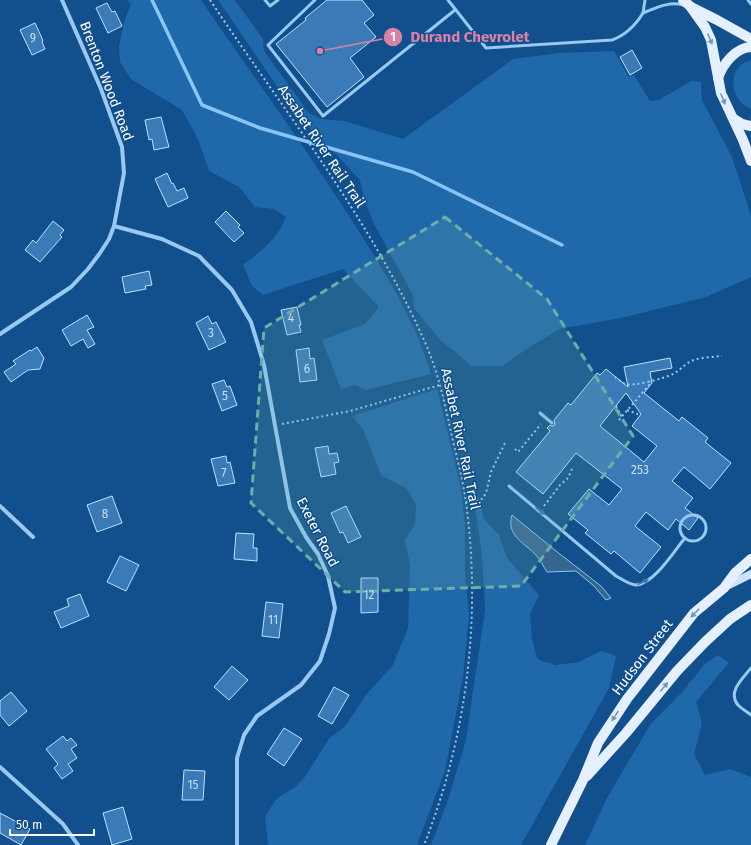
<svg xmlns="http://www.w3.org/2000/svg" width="751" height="845" font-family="'Fira Sans',sans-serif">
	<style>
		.green { fill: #1f68aa }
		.water { fill: #356591; stroke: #8ac4f6 }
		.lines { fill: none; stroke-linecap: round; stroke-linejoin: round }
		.stream { stroke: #8ac4f6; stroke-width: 3.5 }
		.building { fill: #397ab7; stroke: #c0e0fd; fill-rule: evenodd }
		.path { stroke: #99c8f2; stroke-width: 2; stroke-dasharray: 2 3; stroke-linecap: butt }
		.lane { stroke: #99c8f2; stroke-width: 3 }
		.street { stroke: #99c8f2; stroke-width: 4 }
		.secondary { stroke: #c8e2fc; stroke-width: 8 }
		.primary { stroke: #e4f0ff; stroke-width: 10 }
		.oneway { fill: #7098c0 }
		.oneway2 { fill: #3a74ab }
		.marked { fill: #6fada8; fill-opacity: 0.2; stroke: #6fada8; stroke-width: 3; stroke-dasharray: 8 5; stroke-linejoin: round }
		.labels { text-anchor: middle; stroke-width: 3; stroke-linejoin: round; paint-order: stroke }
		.number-label { font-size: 12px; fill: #cedeed }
		.street-label { font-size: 14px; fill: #fff; stroke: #11508d }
		.leader { fill: none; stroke: #dd80a5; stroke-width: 1.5 }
		.callout-dot { fill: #dd80a5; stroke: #11508d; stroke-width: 1.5 }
		.mark-label { font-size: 12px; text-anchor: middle; font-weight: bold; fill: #fff }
		.callout-label { font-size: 15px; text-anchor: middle; font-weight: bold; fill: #dd80a5; stroke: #11508d; stroke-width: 3; stroke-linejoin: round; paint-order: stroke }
	</style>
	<rect width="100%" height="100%" fill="#11508d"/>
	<g class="green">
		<path d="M127,0H201C250,72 302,142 349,216C381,266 414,317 431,374L366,390L355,385L341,389L322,340L365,324L379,307L343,269L263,295L252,286L243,265C262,250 277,240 286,217L274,209L255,207L239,187L209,171L198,139L182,110L131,79L120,62L119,46L125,19L131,4Z"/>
		<path d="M218,0H235L263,39L264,51L309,113L321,119L345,121L403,139L513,59L559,53L614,51L628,76L634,75L650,101L659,100L691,81L701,82L702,100L732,157L751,216V277L706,297L621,318L559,329L528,348L502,366H471L456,352L441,341L414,308L413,295L374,224L363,196L360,180L337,155L316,136L283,95Z"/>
		<path d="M751,60V109C729,101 726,67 751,60Z"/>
		<path d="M437,389L461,489L465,527V571L469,616L463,677L445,771L417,845H268L265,816L277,798L294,788L304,778L329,739L346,725L366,695L393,665L408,628L410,565L405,540L415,524L416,504L406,488L381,475L363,429L352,416Z"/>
		<path d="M482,504L483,518L499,535L507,558L539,595L530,614L532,639L537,658L542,661L556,665L579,662L601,651L616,656L609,688L521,845H431L448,800L466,740L485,610L482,556L475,506Z"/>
		<path d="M718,655L729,663L696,702L702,723L694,754L705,775L730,769L751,777V845H585L607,798L650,725L683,691L705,664Z"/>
	</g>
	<path class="water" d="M512,515L556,551L601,586L611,598L606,600L594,586L576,571L547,572C543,566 540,559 535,554C523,542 506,535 512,515Z"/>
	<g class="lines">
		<path class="stream" d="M152,0L202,105L260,128L413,172L562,245"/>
	</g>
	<g class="building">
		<path d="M327,0H362L374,15L364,23L376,37L350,58L364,77L327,107L276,44L306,20L305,18Z"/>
		<path d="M107,3L112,12L115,11L122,26L108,33L96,8Z"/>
		<path d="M35,23L41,36L43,41L42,42L45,49L32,55L20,30Z"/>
		<path d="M632,50L642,68L630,75L620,57Z"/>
		<path d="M161,117L169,147L154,150L152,139L149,140L145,120Z"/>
		<path d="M167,173L172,184L173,183L177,191L184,188L188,198L168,207L155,179Z"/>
		<path d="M226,211L240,225L238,227L244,233L234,242L215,222Z"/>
		<path d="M53,221L64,230L60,235L62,237L40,262L25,250L33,240L36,243Z"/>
		<path d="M149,271L152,285L145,286L146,289L125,293L122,277Z"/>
		<path d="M297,307L301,325H299L301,332L287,335L281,310Z"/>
		<path d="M87,315L94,327L87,330L95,344L88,348L83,339L71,346L62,330Z"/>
		<path d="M208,316L212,324L216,322L226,342L209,350L196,323Z"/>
		<path d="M37,347L44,358L40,369L28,370L11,382L4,372L16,364L13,361L30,350L31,351Z"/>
		<path d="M309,348L310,359L314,358L317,380L300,382L296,350Z"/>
		<path d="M670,358L672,368L650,372L652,383L644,393L679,421L682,417L708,438L705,442L731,463L710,489L684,467L672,481L693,498L685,508L698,518L689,530L676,519L668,530L646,512L635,526L661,547L640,573L614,551L611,554L585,533L588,530L568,514L589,489L609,505L622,489L576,453L543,494L516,472L550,431L547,428L550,425L552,426L555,425L554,420L568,403L571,405L597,373L600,375L606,369L628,387L624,367ZM626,393L641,414L632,426L657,446L644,462L600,426Z"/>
		<path d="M224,380L227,387L230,386L237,405L222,411L212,384Z"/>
		<path d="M328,446L329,454L337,453L339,462L334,463L336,474L321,477L315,448Z"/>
		<path d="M226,456L227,463L230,462L235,483L218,486L211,459Z"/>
		<path d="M112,496L122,523L97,532L87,505Z"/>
		<path d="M346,506L361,537L348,543L343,532L340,533L331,513Z"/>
		<path d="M236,533L254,534L253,548H257V561L234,559Z"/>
		<path d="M120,556L139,565L126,591L107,582Z"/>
		<path d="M361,578H378V612L361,613Z"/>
		<path d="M80,594L89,616L61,628L54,612L69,606L67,599Z"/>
		<path d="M266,602L283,604L279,638L262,636Z"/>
		<path d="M232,666L248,680L229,700L214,687Z"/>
		<path d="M334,687L349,695L332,724L318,716Z"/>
		<path d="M11,692L27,711L9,726L0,715V701Z"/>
		<path d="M284,728L302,739L284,766L267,754Z"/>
		<path d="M63,736L67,741L71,738L77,745L71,749L77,758L68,764L73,771L62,779L54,768L58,764L46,749Z"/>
		<path d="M184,770L205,771L203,800H182Z"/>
		<path d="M123,807L132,839L112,845L103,813Z"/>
		<path d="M0,813L30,829L21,845L0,833Z"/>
	</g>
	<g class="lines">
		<g class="path">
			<path d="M210,0C284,111 369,217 424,340C438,371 445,404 452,437C458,461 464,485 467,510C481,623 466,739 424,845"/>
			<path d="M615,377C618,379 621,382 625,384C633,387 665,378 673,374C681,370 685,363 694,360C702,357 713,357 722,356"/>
			<path d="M616,406L622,417"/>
			<path d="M627,410L640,415"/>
			<path d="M619,420L650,384V381"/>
			<path d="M282,424L350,411L440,385"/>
			<path d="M515,449L518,452L541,424"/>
			<path d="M466,502L482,499L486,493L491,472L505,443"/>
			<path d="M544,506L560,485L568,478L572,469"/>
		</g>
		<g class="lane">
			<path d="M265,0L270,6L278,0"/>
			<path d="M315,0L268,45L323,116L455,10"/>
			<path d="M448,0L486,48L612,40C626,35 635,26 643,13"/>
			<path d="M645,0L643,13C656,8 669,1 683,5"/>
			<path d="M748,0L751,4"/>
			<path d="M540,413L552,423"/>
			<path d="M509,486L616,576C622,579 629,585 636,585C654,584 674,551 685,538"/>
			<circle cx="693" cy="528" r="13"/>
			<path d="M751,668C743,678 727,692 738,705C742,709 747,712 751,715"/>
		</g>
		<g class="street">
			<path d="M114,226L162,239L199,256L232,290L251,322L264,365L290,508L306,537L318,554L328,576L335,608L329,634L320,661L301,685L257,716L244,735L237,758V845"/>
			<path d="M0,334L71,287L88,269L100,253L109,239L114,226L124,173L122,147L101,89L62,0"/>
			<path d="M0,506L33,537"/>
			<path d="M0,767L63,824L78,845"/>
		</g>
		<path class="secondary" d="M725,587L751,574"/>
		<g class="primary">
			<path d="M683,0L690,6L705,27L711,40L721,93L743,140L751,161"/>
			<path d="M691,7L717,20L751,39"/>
			<path d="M718,78C723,64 735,48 751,47"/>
			<path d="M734,119L742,124L751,126"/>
			<path d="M587,776L626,733L677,671L705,642L730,619L751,605"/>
			<path d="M551,845L583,780L598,743L627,699L694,613L724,588L735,573L751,559"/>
		</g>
	</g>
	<defs><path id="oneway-solid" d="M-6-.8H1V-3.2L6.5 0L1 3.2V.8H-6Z"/></defs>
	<g class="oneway">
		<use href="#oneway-solid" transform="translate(710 39) rotate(68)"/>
		<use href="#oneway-solid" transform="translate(723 99) rotate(67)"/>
		<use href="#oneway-solid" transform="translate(695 613) rotate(134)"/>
		<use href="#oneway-solid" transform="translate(664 687) rotate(-50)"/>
		<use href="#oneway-solid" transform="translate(615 716) rotate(124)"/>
	</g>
	<g class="oneway2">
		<use href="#oneway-solid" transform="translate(540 511) rotate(39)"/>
		<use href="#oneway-solid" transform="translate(643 582) rotate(-24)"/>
	</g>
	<path class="marked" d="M445,217L547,299L633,436L521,586L345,592L251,503L264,328Z"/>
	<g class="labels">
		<g class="number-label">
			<text x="33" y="42">9</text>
			<text x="291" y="322">4</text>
			<text x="211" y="337">3</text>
			<text x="307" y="373">6</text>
			<text x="225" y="400">5</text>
			<text x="640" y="474">253</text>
			<text x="224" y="477">7</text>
			<text x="105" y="518">8</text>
			<text x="369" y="599">12</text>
			<text x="273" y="624">11</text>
			<text x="193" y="789">15</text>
		</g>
		<g class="street-label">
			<text transform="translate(107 81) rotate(69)" y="5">Brenton Wood Road</text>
			<text transform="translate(322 146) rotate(56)" y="5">Assabet River Rail Trail</text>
			<text transform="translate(461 439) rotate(78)" y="5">Assabet River Rail Trail</text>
			<text transform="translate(318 532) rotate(63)" y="5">Exeter Road</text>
			<text transform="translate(642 657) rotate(-53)" y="5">Hudson Street</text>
		</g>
	</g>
	<path class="leader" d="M320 51L393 37"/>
	<g class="callout-dot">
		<circle cx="320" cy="51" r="4"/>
		<circle cx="393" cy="37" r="10"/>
	</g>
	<g class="mark-label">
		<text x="393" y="41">1</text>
	</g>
	<g class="callout-label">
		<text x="470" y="42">Durand Chevrolet</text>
	</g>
	<path d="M10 829v6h84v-6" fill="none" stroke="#ffffff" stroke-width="2"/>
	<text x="16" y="829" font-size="12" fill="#ffffff" stroke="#11508d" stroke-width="3" paint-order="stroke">50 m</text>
</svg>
